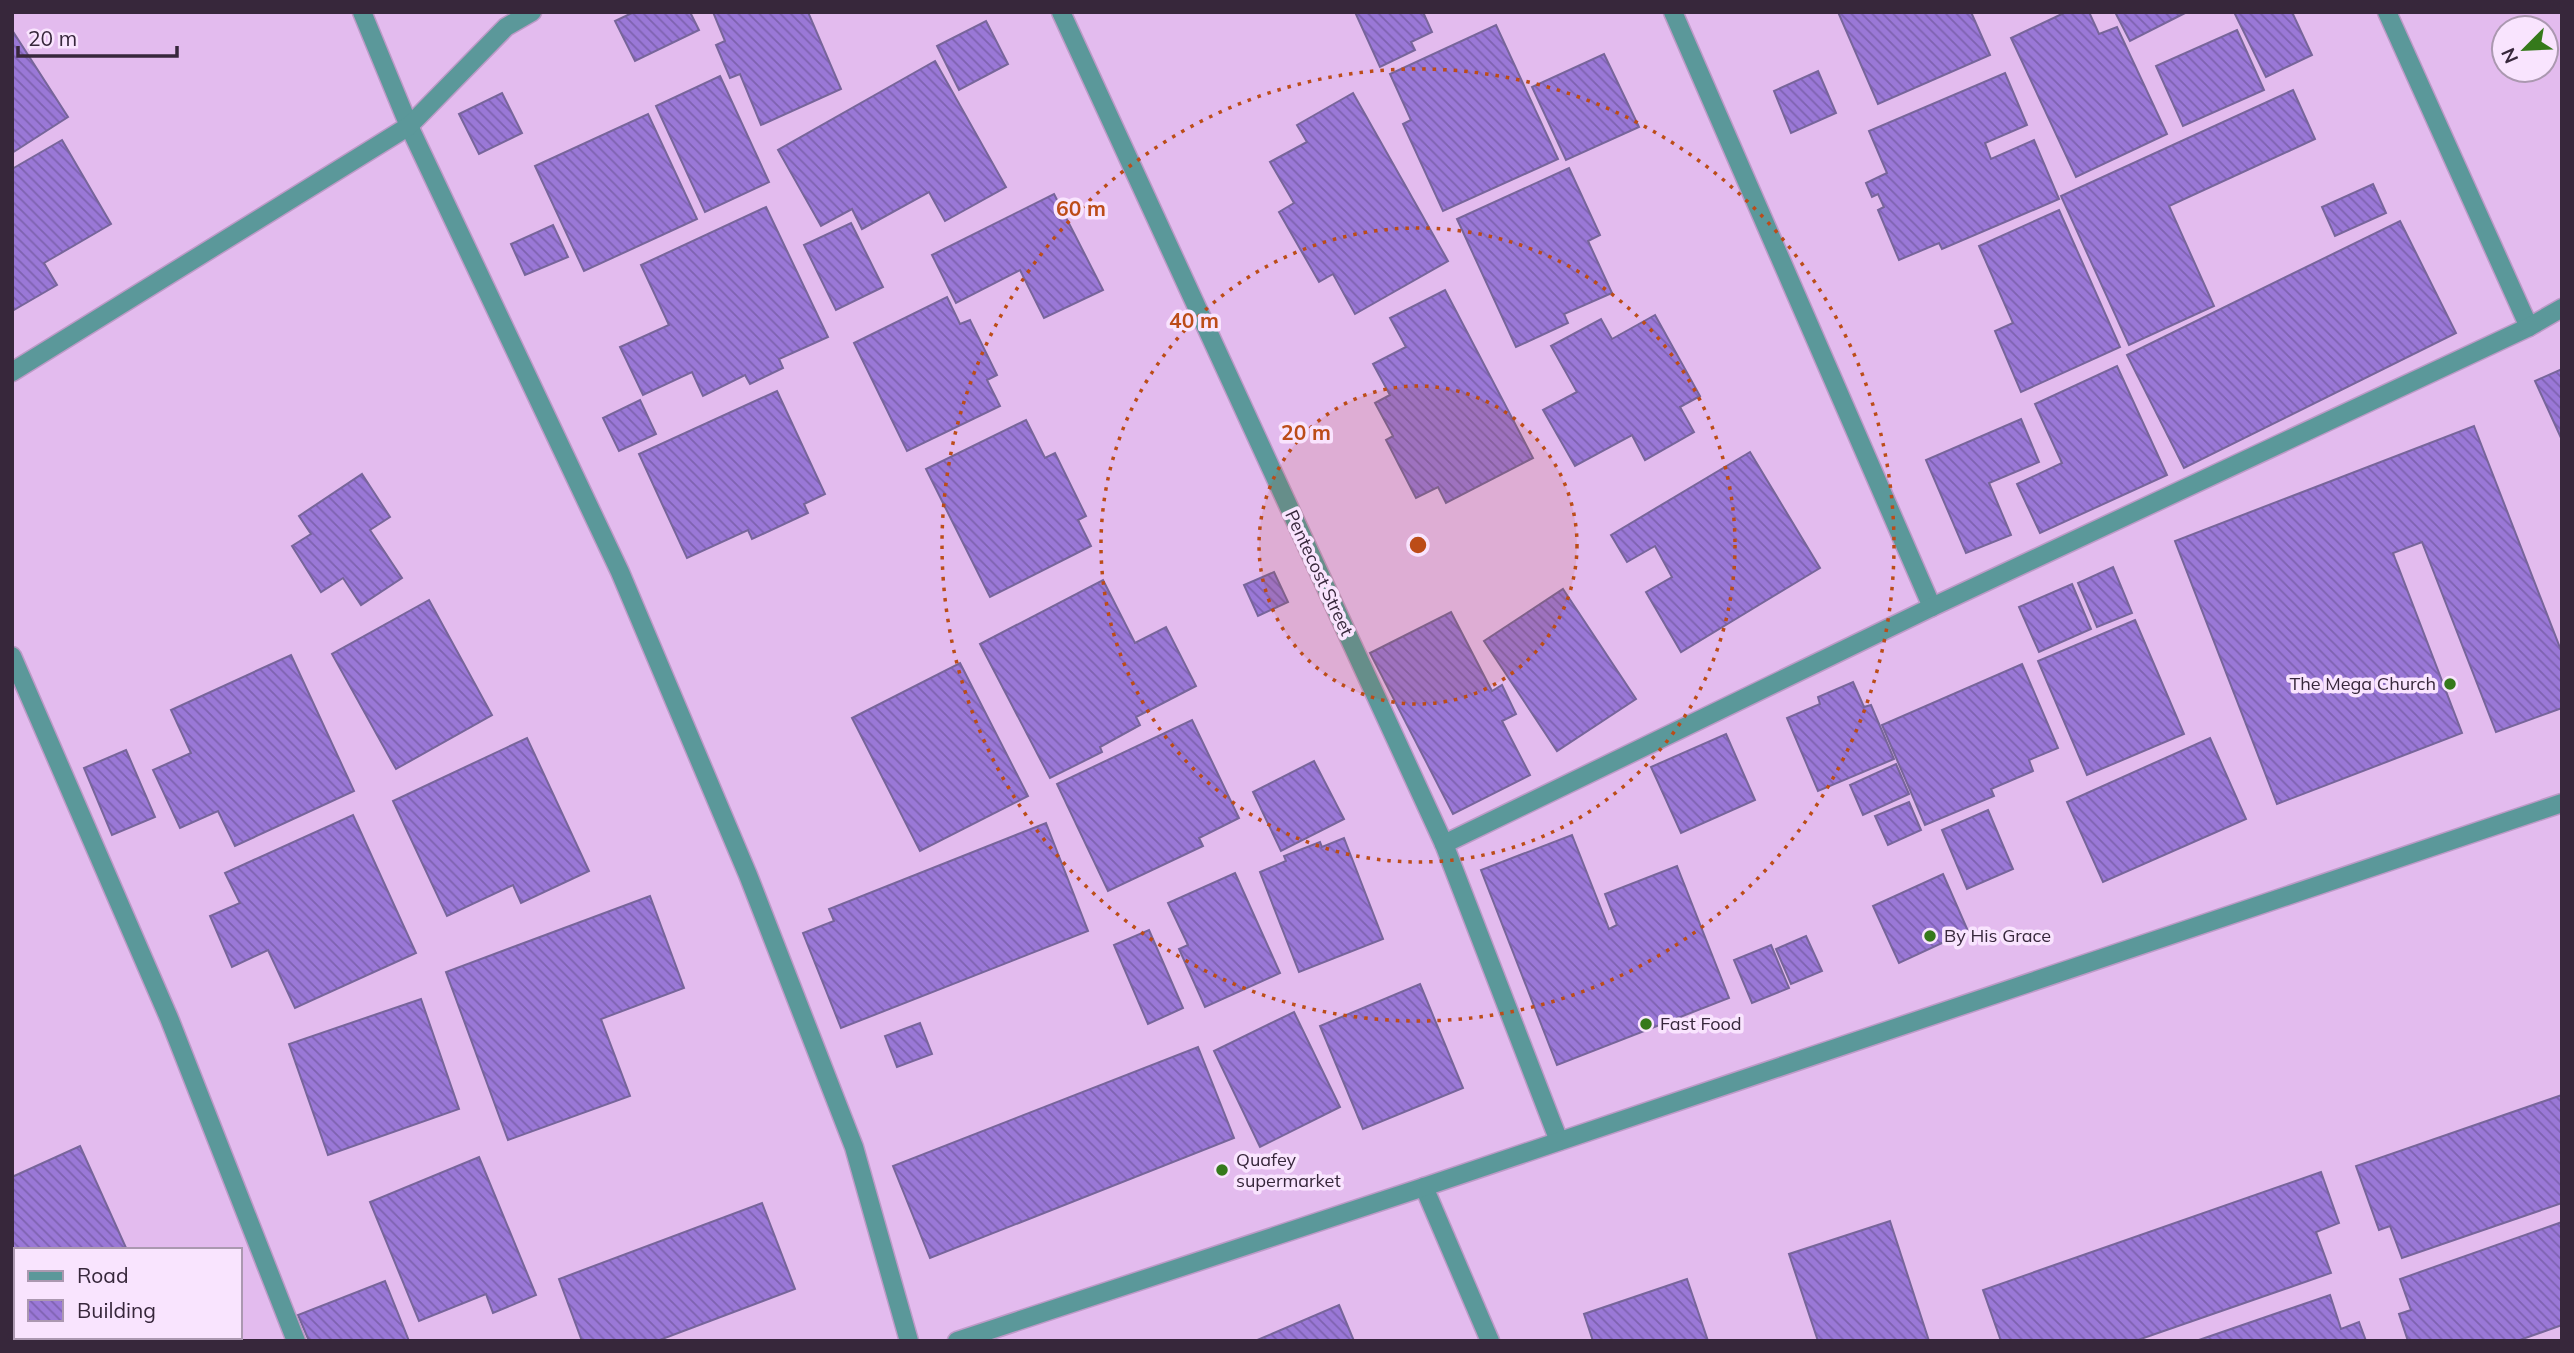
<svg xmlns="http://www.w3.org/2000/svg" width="2574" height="1353" font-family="Mulish,sans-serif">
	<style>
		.building { fill: url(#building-back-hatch); stroke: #77659a; stroke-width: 2 }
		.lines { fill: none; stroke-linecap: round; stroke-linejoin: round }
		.street-casing { stroke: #bd9ac7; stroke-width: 21 }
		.street { stroke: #5b989a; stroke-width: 18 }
		.ring { fill: none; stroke: #bc4c18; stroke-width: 3.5; stroke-dasharray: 3.5 7 }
		.poi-dot { fill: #35791b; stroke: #f9e4fe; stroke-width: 2.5 }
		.labels { text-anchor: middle; stroke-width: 7; stroke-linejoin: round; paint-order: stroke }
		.street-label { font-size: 18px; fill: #37273b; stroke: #f9e4fe }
		.poi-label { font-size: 18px; fill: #37273b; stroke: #f9e4fe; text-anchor: start }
		.centre { fill: #bc4c18; stroke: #f9e4fe; stroke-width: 3.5 }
		.ring-label { font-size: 21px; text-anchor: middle; font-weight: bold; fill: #bc4c18; stroke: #f9e4fe; stroke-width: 7; stroke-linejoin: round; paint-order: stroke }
	</style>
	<defs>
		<pattern id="building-back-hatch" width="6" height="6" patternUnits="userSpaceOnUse" patternTransform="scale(1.75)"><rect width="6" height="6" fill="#9a78d7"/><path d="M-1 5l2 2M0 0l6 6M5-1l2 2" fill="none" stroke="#7e62b0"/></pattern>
	</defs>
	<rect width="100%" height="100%" fill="#e3bbee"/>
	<g class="building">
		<path d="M634,12H690L699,30L635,61L615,21Z"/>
		<path d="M713,12H808L841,89L761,125L740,74L730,78L716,45L725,41Z"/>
		<path d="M1355,12H1423L1432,32L1411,42L1415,50L1380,67Z"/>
		<path d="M1838,12H1971L1990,55L1878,104Z"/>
		<path d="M2066,12H2089L2099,34L2117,27L2167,134L2076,177L2011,38Z"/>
		<path d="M2115,12H2187L2130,41Z"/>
		<path d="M2234,12H2292L2312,55L2266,77Z"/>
		<path d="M986,21L1008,64L959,90L937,46Z"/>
		<path d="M1496,25L1558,159L1443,211L1403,124L1411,120L1390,74Z"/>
		<path d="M12,30L68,117L12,153Z"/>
		<path d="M2237,30L2264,90L2183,126L2156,66Z"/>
		<path d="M1604,54L1639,127L1566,160L1532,87Z"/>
		<path d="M935,61L1006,187L945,221L929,192L862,229L852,209L821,226L778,150Z"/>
		<path d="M1818,71L1836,113L1791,133L1774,91Z"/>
		<path d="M2005,73L2027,125L1985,143L1991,159L2034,140L2059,199L1942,249L1939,243L1899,260L1878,210L1884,207L1878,194L1872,197L1866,183L1887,173L1869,131Z"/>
		<path d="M720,76L769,182L705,212L656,106Z"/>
		<path d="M2293,90L2315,139L2169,206L2214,306L2129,345L2061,196Z"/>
		<path d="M502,93L522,133L479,154L459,114Z"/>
		<path d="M1353,93L1448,261L1355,314L1333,274L1319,282L1279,212L1294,203L1270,162L1307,142L1297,125Z"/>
		<path d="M648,114L697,219L584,271L535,166Z"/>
		<path d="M62,140L111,224L44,263L57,285L12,311V169Z"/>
		<path d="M1569,168L1600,235L1588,241L1612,293L1564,314L1568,323L1516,347L1457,219Z"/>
		<path d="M2373,184L2386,213L2335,236L2322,207Z"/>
		<path d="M1054,194L1103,290L1044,318L1020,270L956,303L932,255Z"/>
		<path d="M766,207L828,337L779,359L783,368L750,384L745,375L703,396L692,372L643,395L620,347L669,325L641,265Z"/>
		<path d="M2059,210L2120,347L2021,392L1995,331L2013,323L1979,246Z"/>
		<path d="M2400,221L2456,333L2184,468L2127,355Z"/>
		<path d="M851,223L883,287L836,310L804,245Z"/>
		<path d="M553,225L568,257L525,275L511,244Z"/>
		<path d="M1445,290L1533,458L1446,503L1438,487L1416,498L1386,440L1393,436L1375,403L1390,395L1373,364L1406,347L1390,318Z"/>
		<path d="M947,297L960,324L970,320L997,375L987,380L1000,406L907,451L854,343Z"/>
		<path d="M1655,315L1700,396L1680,407L1694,432L1645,460L1632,435L1575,466L1543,410L1577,392L1551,346L1601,319L1612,339Z"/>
		<path d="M2117,366L2167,475L2040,533L2017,484L2062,463L2035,404Z"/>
		<path d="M2562,369V440L2535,381Z"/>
		<path d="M777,391L825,494L804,504L808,513L752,539L748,530L687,558L639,454Z"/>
		<path d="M640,400L656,434L619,451L603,418Z"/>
		<path d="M2021,419L2039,462L1989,483L2011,535L1966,553L1926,460Z"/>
		<path d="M1026,420L1045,458L1055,453L1086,516L1078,520L1091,546L990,597L926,469Z"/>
		<path d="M2474,426L2562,653V708L2496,732L2422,542L2393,553L2462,733L2277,804L2175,541Z"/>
		<path d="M1750,452L1820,568L1681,652L1646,592L1672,577L1655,546L1627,562L1611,535Z"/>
		<path d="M362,474L390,517L370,530L402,578L361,605L343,578L321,592L292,546L311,534L299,516Z"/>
		<path d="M2113,567L2132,613L2097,627L2078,583Z"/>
		<path d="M1274,572L1288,602L1258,616L1244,585Z"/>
		<path d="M1103,580L1135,643L1166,627L1196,686L1136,717L1140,725L1100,747L1102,752L1050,778L980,644Z"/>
		<path d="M2072,584L2091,629L2039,652L2019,607Z"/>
		<path d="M1563,589L1636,699L1557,751L1484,641Z"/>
		<path d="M429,600L492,715L396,769L332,654Z"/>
		<path d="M1451,612L1492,691L1502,685L1516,714L1502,721L1530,775L1453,814L1370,653Z"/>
		<path d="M2135,620L2184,734L2087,775L2038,661Z"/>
		<path d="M291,655L354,791L235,846L218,811L180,828L153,770L191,753L171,710Z"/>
		<path d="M960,663L1028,796L920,851L852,718Z"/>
		<path d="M2022,664L2058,748L2029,760L2033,771L1991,789L1994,796L1925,825L1882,725Z"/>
		<path d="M1853,682L1864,707L1871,705L1894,759L1818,791L1787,718L1820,704L1818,697Z"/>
		<path d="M1192,720L1239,818L1199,838L1203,846L1108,891L1057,784Z"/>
		<path d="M1726,734L1755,800L1681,833L1651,767Z"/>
		<path d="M527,738L589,871L521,903L513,885L447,916L393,801Z"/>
		<path d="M2210,738L2246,819L2103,882L2067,802Z"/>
		<path d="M126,750L155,817L112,835L84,768Z"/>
		<path d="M1314,761L1344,819L1281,851L1253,792Z"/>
		<path d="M1896,764L1909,794L1863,815L1850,785Z"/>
		<path d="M1909,802L1921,830L1888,845L1875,816Z"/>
		<path d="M1988,810L2013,869L1967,889L1942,830Z"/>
		<path d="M353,815L416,953L295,1008L268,950L232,967L210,916L240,903L225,873Z"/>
		<path d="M1046,823L1088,931L841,1028L803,933L834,921L829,909Z"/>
		<path d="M1572,835L1609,929L1617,925L1605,894L1677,866L1729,998L1557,1065L1481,870Z"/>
		<path d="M1344,838L1383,939L1299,972L1260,872L1286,861L1284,856L1320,842L1322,847Z"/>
		<path d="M1235,873L1280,973L1205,1007L1179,949L1188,945L1168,903Z"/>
		<path d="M1943,874L1968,931L1899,963L1873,906Z"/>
		<path d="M650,896L684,988L601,1019L630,1096L508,1140L446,972Z"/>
		<path d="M1149,930L1183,1008L1148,1024L1114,945Z"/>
		<path d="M1806,936L1822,971L1791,984L1776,949Z"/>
		<path d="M1771,945L1789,988L1752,1003L1734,960Z"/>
		<path d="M1420,984L1463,1088L1363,1129L1320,1026Z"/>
		<path d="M421,999L459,1109L328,1155L289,1044Z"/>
		<path d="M1294,1012L1340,1107L1260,1147L1214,1051Z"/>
		<path d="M920,1023L932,1054L897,1067L885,1036Z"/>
		<path d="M1198,1047L1234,1138L930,1258L893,1166Z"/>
		<path d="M2562,1095V1203L2402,1258L2390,1226L2379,1230L2356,1166Z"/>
		<path d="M80,1146L127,1250H16V1337H65L58,1341H12V1177Z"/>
		<path d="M479,1157L536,1295L493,1313L486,1294L419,1321L370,1202Z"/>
		<path d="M2321,1172L2339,1223L2316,1232L2331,1273L2135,1341H2001L1983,1290Z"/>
		<path d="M762,1203L795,1289L657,1341H582L559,1279Z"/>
		<path d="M1890,1221L1929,1341H1818L1789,1254Z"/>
		<path d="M2562,1222V1325L2517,1341H2408L2399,1314L2411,1310L2400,1279Z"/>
		<path d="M1687,1279L1708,1341H1593L1584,1314Z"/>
		<path d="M385,1281L409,1341H309L298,1315Z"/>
		<path d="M2330,1295L2341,1329L2359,1322L2366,1341H2196Z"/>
		<path d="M1339,1305L1354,1341H1255Z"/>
		<path d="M126,1337H195L197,1341H119Z"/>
	</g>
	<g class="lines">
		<defs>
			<g id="street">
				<path d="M362,12L409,126L620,572L748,875L854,1147L909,1341"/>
				<path d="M1061,12L1444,844L1559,1141"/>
				<path d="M1673,12L1932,607"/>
				<path d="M2387,12L2529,327"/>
				<path d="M12,372L409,126L506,27L532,12"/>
				<path d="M12,656L169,1018L296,1341"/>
				<path d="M1444,844L1932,607L2529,327L2562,308"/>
				<path d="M1424,1187L1490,1341"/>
				<path d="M957,1341L1424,1187L2562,803"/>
			</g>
		</defs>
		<use href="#street" class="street-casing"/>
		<use href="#street" class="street"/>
	</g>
	<circle cx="1418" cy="545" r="159" fill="#bc4c18" fill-opacity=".12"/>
	<g class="ring">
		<circle cx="1418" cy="545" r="159"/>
		<circle cx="1418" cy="545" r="317"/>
		<circle cx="1418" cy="545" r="476"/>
	</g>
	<g class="poi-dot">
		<circle cx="2450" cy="684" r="7"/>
		<circle cx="1930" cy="936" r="7"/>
		<circle cx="1646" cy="1024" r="7"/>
		<circle cx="1222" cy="1170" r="7"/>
	</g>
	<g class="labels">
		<g class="street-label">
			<text transform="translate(1319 573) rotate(65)" y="6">Pentecost Street</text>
		</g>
		<g class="poi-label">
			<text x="2436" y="690" text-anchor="end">The Mega Church</text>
			<text x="1944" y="942">By His Grace</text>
			<text x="1660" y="1030">Fast Food</text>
			<text x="1236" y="1166">Quafey<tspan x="1236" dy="21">supermarket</tspan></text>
		</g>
	</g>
	<circle cx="1418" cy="545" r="10" class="centre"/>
	<g class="ring-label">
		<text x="1081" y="216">60 m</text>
		<text x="1194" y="328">40 m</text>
		<text x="1306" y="440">20 m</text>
	</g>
	<rect width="2574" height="1353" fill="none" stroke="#37273b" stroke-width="28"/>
	<rect x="14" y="1248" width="228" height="91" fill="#f9e4fe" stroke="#ab98b0" stroke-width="2"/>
	<rect x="28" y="1271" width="35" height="10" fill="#5b989a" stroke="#ab98b0" stroke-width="2"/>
	<text x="77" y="1283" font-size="21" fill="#37273b">Road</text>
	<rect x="28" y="1300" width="35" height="21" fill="url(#building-back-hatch)" stroke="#ab98b0" stroke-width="2"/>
	<text x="77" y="1318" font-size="21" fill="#37273b">Building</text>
	<g transform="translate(2525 49) rotate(246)"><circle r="33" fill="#f9e4fe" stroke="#ab98b0" stroke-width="2"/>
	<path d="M0-5L12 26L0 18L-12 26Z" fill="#35791b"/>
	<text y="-10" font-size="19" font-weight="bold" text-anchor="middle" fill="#37273b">N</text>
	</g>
	<path d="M18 46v10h159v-10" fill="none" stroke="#37273b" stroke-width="3.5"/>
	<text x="28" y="46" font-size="21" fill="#37273b" stroke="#f9e4fe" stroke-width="5" paint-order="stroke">20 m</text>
</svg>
